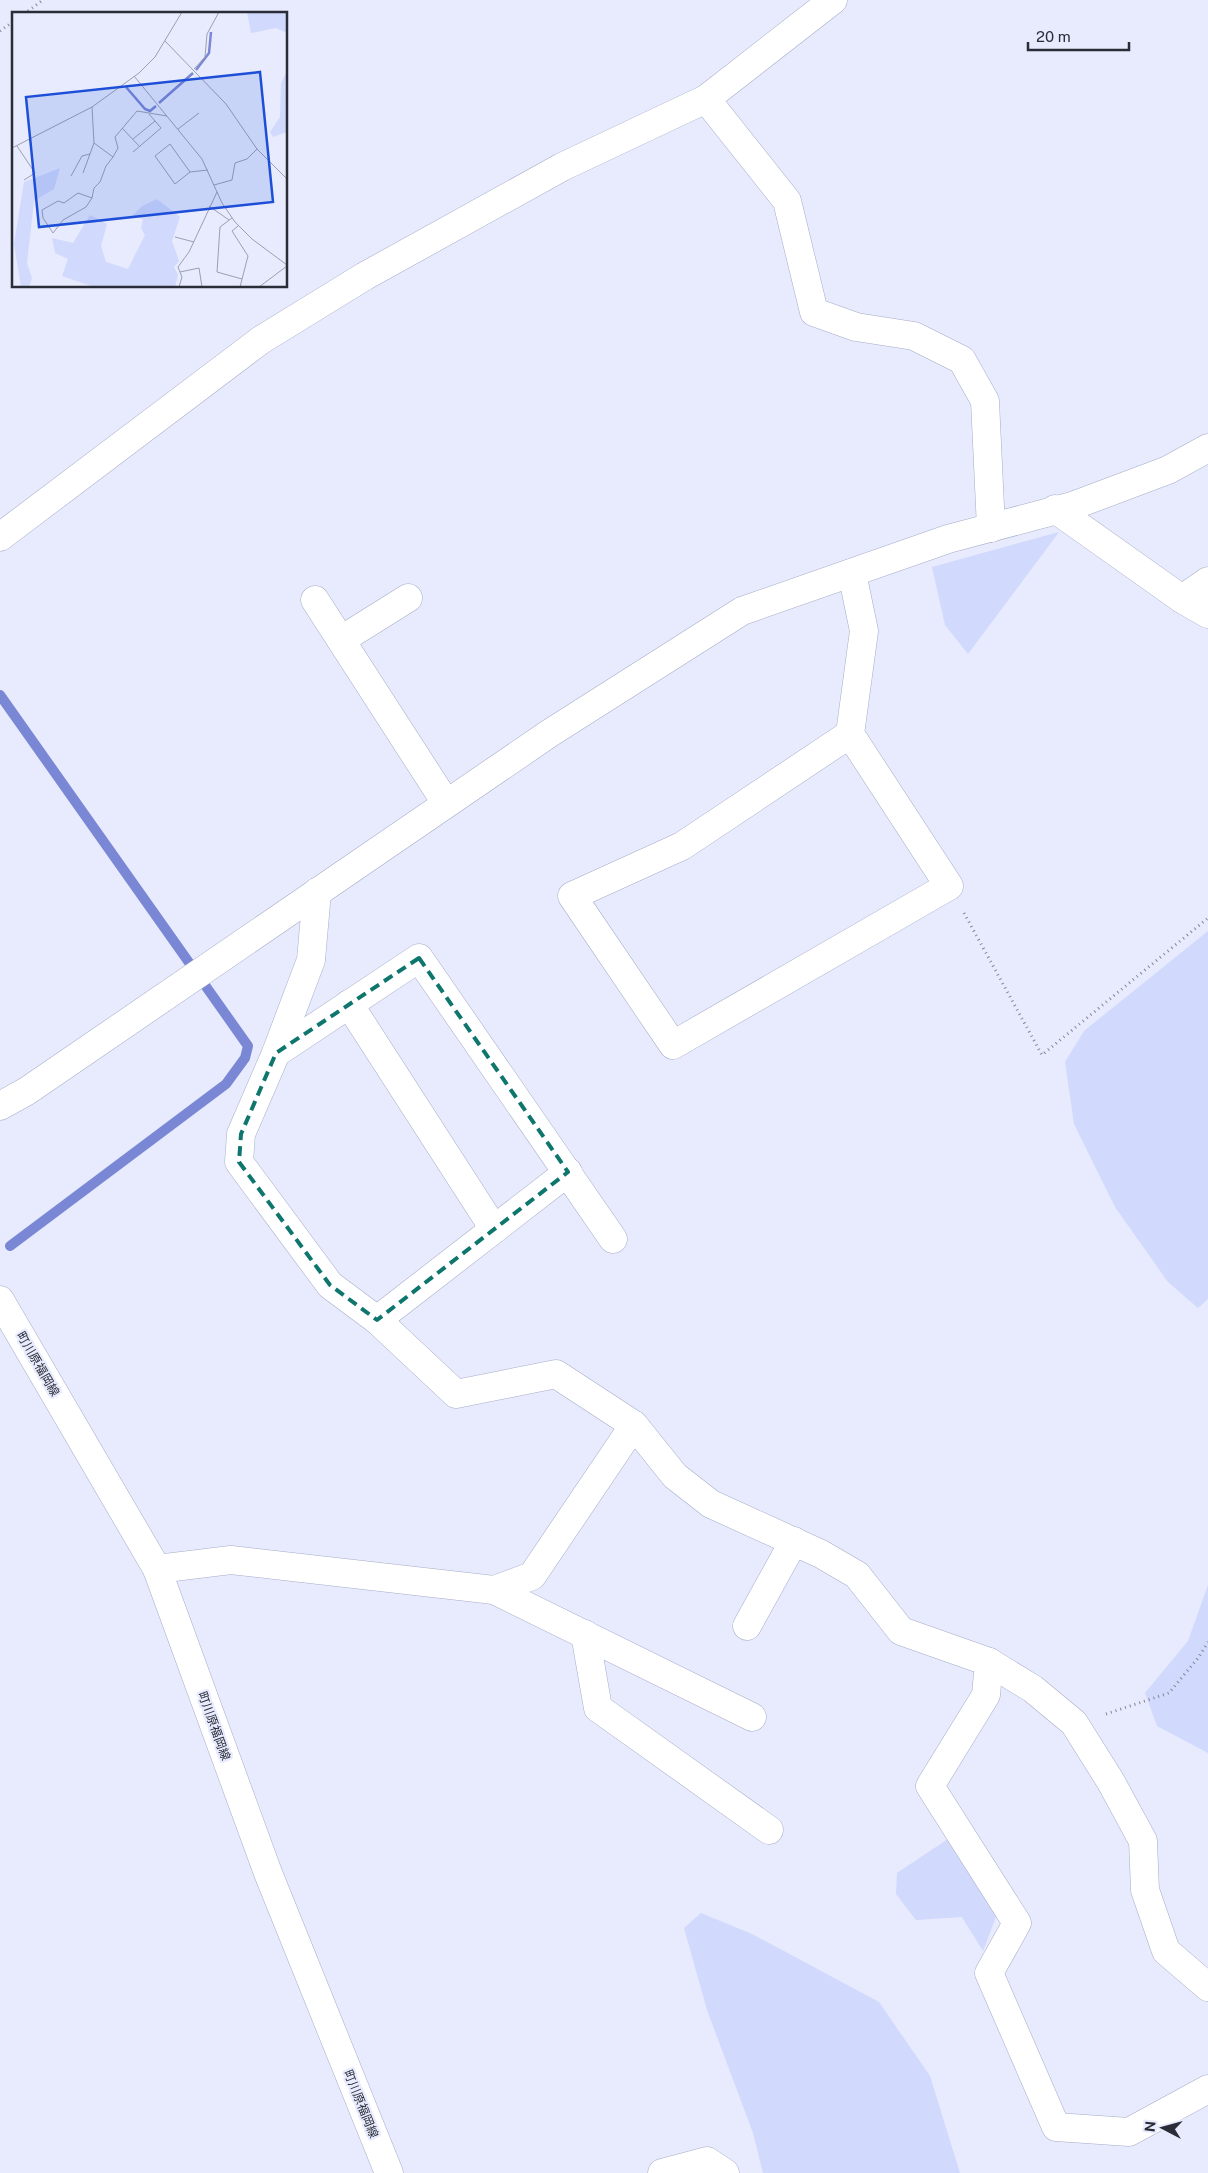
<svg xmlns="http://www.w3.org/2000/svg" width="1208" height="2173" font-family="'Public Sans','Noto Sans JP',sans-serif">
<rect width="100%" height="100%" fill="#e7ebfd"/>
<g fill="#d1d9fc">
<polygon points="1059,532 968,654 945,625 932,567"/>
<polygon points="1208,931 1208,1299 1198,1308 1168,1282 1115,1207 1074,1124 1065,1062 1084,1031"/>
<polygon points="1208,1585 1208,1753 1157,1726 1145,1693 1188,1641"/>
<polygon points="948,1839 999,1909 983,1951 962,1917 916,1920 896,1894 897,1873"/>
<polygon points="701,1913 752,1934 879,2002 930,2076 960,2173 763,2173 753,2133 707,2010 684,1928"/>
</g>
<g fill="none" stroke-linecap="round" stroke-linejoin="round">
<polyline stroke="#7a87d5" stroke-width="10" points="0,695 248,1046 245,1058 226,1084 10,1246"/>
<defs>
<g id="minor">
<polyline points="706,99 787,201 814,312 856,327 914,336 962,360 985,401 991,528"/>
<polyline points="1055,509 1182,599 1208,614"/>
<polyline points="0,537 261,340 365,276 562,167 706,99 833,0"/>
<polyline points="1182,599 1208,581"/>
<polyline points="315,600 446,803"/>
<polyline points="341,640 408,598"/>
<polyline points="850,734 949,886 673,1045 572,896 682,846 850,734 864,631 852,573"/>
<polyline points="349,1004 494,1229"/>
<polyline points="276,1053 419,958 613,1239"/>
<polyline points="0,1106 27,1091 550,733 742,611 948,539 1072,506 1168,470 1208,448"/>
<polyline points="377,1320 568,1172"/>
<polyline points="634,1425 675,1476 711,1504 821,1554 857,1575 901,1631 989,1662 1033,1689 1074,1723 1111,1782 1143,1841 1145,1890 1166,1951 1208,1987"/>
<polyline points="157,1569 231,1560 494,1590 532,1576 634,1425 556,1374 456,1394 377,1320 330,1285 239,1162 241,1134 276,1053 311,960 317,892"/>
<polyline points="494,1590 752,1717"/>
<polyline points="747,1626 794,1541"/>
<polyline points="585,1634 598,1708 769,1830"/>
<polyline points="989,1662 986,1695 930,1786 1017,1923 989,1973 1056,2127 1129,2132 1208,2089"/>
<polyline points="662,2173 707,2161 725,2173"/>
</g>
<polyline id="major" points="0,1300 157,1569 268,1873 389,2173"/>
</defs>
<use href="#minor" stroke="#a6acc7" stroke-width="29"/>
<use href="#major" stroke="#a6acc7" stroke-width="29"/>
<g stroke="#848895" stroke-width="3" stroke-dasharray="1 4" stroke-linecap="butt">
<polyline points="24,14 43,0"/>
<polyline points="0,31 14,21"/>
<polyline points="964,913 1042,1055 1208,918"/>
<polyline points="1106,1714 1169,1693 1198,1658 1208,1642"/>
</g>
<use href="#minor" stroke="#fff" stroke-width="28"/>
<use href="#major" stroke="#fff" stroke-width="28"/>
</g>
<path fill="none" stroke="#0f766e" stroke-width="4" stroke-dasharray="10 6" stroke-linejoin="round" d="M 419,958 L 568,1172 L 377,1320 L 330,1285 L 239,1162 L 241,1134 L 276,1053 Z"/>
<g text-anchor="middle" dominant-baseline="central" stroke-width="4.5" stroke-linejoin="round" paint-order="stroke">
<g font-size="12" fill="#2a2d37" stroke="#e7ebfd">
<text transform="translate(38 1364) rotate(60)">町川原福岡線</text>
<text transform="translate(214 1726) rotate(70)">町川原福岡線</text>
<text transform="translate(361 2104) rotate(68)">町川原福岡線</text>
</g>
</g>
<g transform="translate(12 12)">
<rect width="275" height="275" fill="#e7ebfd"/>
<path d="M 235,0 L 275,0 L 275,21 L 264,16 L 239,21 ZM 275,59 L 275,120 L 261,125 L 258,120 L 268,105 L 269,71 ZM 48,156 L 42,177 L 22,189 L 15,251 L 20,266 L 17,275 L 9,275 L 2,232 L 12,170 ZM 145,187 L 168,205 L 160,229 L 167,249 L 162,255 L 166,263 L 163,275 L 82,275 L 50,264 L 56,247 L 43,241 L 40,226 L 61,231 L 78,203 L 95,212 L 89,234 L 94,250 L 116,257 L 133,223 L 129,216 L 131,207 L 120,204 L 130,194 Z" fill="#d1d9fc"/>
<path fill="none" stroke="#7a87d5" stroke-width="2.5" d="M 184,58 L 197,41 L 199,20M 114,75 L 133,97 L 138,99 L 144,94M 147,91 L 181,61"/>
<path fill="none" stroke="#9b9fae" stroke-width="1" d="M 153,29 L 214,92 L 245,137 L 275,167M 182,57 L 193,45 L 195,22 L 207,0M 122,64 L 190,147 L 210,191 L 223,210 L 240,227 L 275,253M 80,95 L 82,131 L 101,145 L 106,136 L 103,125 L 125,99 L 155,104M 110,116 L 128,135M 166,117 L 187,101M 121,127 L 143,109M 5,134 L 23,161 L 12,168M 0,136 L 80,95 L 127,61 L 143,45 L 170,0M 121,140 L 149,116 L 137,102M 178,160 L 163,172 L 143,144 L 158,132 L 178,160 L 196,158M 71,161 L 82,131M 59,164 L 70,144 L 78,142M 202,173 L 220,168 L 223,151 L 235,147 L 245,137M 80,186 L 66,181 L 52,191 L 46,189 L 30,198 L 31,206 L 41,221 L 51,208 L 74,195 L 80,186 L 82,176 L 88,170 L 94,154 L 101,145M 197,194 L 217,208M 220,206 L 208,215 L 205,260 L 230,267M 226,214 L 220,219 L 236,244 L 228,275M 163,225 L 182,230M 168,260 L 187,256 L 190,275M 167,275 L 170,265 L 166,255 L 177,240 L 205,180M 247,275 L 275,254"/>
<path fill="#1d4ed8" fill-opacity="0.15" stroke="#1d4ed8" stroke-width="2.5" d="M 248,60 L 261,190 L 27,215 L 14,85 Z"/>
<rect width="275" height="275" fill="none" stroke="#2a2d37" stroke-width="2.5"/>
</g>
<g transform="translate(1163 2128) rotate(276)" stroke="#e7ebfd" stroke-width="4" paint-order="stroke">
<path d="M0-4L9 19L0 12L-9 19Z" fill="#2a2d37"/>
<text y="-8" font-size="14" font-weight="bold" text-anchor="middle" fill="#2a2d37">N</text>
</g>
<path d="M1028 42v8h101v-8" fill="none" stroke="#2a2d37" stroke-width="2.5"/>
<text x="1036" y="42" font-size="15" fill="#2a2d37" stroke="#e7ebfd" stroke-width="4" paint-order="stroke">20 m</text>
</svg>
